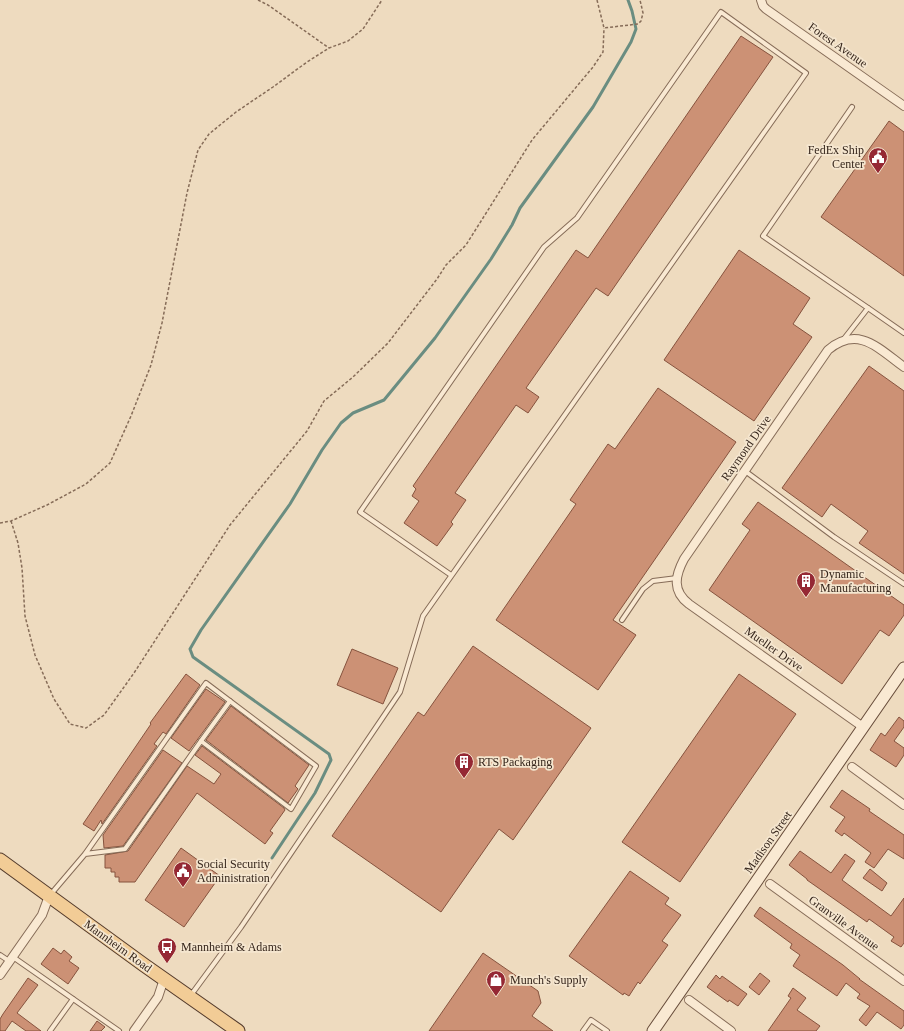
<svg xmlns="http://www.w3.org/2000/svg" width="904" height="1031" font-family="'Times New Roman',serif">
<rect width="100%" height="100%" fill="#eedbbf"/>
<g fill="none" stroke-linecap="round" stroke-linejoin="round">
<polyline stroke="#6a8d81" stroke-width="3" points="272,858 315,793 331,760 329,754 193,657 190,649 201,630 290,504 322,450 341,423 353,413 384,400 435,338 491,259 512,225 520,208 593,107 631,42 636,29 632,11 628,0"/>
</g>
<g fill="#cc9175" stroke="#86533e">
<polygon points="741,36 773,57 608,296 596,288 526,388 539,397 528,413 516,405 455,493 466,500 451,522 453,524 437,546 404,523 419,501 412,496 416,489 413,486 576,250 588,258"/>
<polygon points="889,121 904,132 904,276 821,217"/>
<polygon points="739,250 810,298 793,324 812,337 754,421 664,360"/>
<polygon points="869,366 904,391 904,574 859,543 868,531 831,504 822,517 782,488"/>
<polygon points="658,388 736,442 613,620 636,635 598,690 496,620 576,504 570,500 608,444 615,449"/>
<polygon points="758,502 904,605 904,615 889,636 880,630 842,684 709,590 750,530 742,524"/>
<polygon points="473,646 591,728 513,840 499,829 441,912 332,836 418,712 424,716"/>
<polygon points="352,649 398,668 383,704 337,685"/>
<polygon points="186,674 200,685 166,734 163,732 154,744 157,746 102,824 101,820 94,831 83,824 151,724 150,723"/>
<polygon points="739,674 796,714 680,882 622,842"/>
<polygon points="206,689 225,702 189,751 171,738"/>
<polygon points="231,706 309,765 295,786 298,789 288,803 206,740"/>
<polygon points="899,717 904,721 904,727 894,741 904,748 904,755 896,767 870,750 881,733 885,736"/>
<polygon points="202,746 284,808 285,810 270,831 273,833 265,844 197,793 135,882 119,882 119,877 115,877 115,872 111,872 111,868 105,868 105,855 128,851 187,766 214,784 221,774 195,755"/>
<polygon points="163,750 182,763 123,846 104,848 103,835"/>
<polygon points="842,790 870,809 869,811 904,835 904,859 888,849 874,868 865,862 871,853 844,833 842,836 835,831 845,817 830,807"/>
<polygon points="181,848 220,876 184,927 145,900"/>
<polygon points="800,851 831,873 845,854 855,861 842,880 891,916 904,898 904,943 901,947 891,941 894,937 869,919 867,922 807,880 807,879 789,865"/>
<polygon points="870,869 887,883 882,891 863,878"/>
<polygon points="630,871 669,898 665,904 681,915 662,941 668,945 640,984 638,982 629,996 624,993 623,995 569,956"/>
<polygon points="760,907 843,965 860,979 859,979 904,1011 904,1025 901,1029 877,1012 866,1026 859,1020 870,1006 857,998 860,994 846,983 837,996 793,966 800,955 790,948 792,944 754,916"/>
<polygon points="53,948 61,954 64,950 72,957 69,961 79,968 68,984 41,964"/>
<polygon points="483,953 538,991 541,1003 532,1016 553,1031 429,1031"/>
<polygon points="760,973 770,981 759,995 749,987"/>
<polygon points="716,975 720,979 722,976 747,994 738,1006 729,1000 728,1002 707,987"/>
<polygon points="28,978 38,985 17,1013 41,1031 26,1031 12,1021 5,1031 0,1031 0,1019 3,1014"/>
<polygon points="793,988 806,998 797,1010 820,1026 816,1031 768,1031 791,998 788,996"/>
<polygon points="97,1021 105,1027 101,1031 90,1031"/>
</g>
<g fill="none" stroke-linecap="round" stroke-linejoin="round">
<defs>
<g id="lane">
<polyline points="868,308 904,333"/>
<polyline points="843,340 868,308 763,236 852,107"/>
<polyline points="745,471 834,537 904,584"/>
<polyline points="622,620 643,589 653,581 677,578"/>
<polyline points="201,741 230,701"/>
<polyline points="51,894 85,854 206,683 316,766 291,809 201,741 125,849 85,854"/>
<polyline points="0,955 9,961"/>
<polyline points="13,957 119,1031"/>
<polyline points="191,995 241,927 400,692 423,616 806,73 721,12 577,218 544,247 360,512 451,575"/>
<polyline points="50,1031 73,999"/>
<polyline points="583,1031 591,1020 607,1031"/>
</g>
<g id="street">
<polyline points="761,0 763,6 766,9 904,106"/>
<path d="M 863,727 L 689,604 C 672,591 675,576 684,559 L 828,350 C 858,325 878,348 904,367"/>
<polyline points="852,767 904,805"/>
<polyline points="770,884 904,981"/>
<polyline points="0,975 42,915 49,896"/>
<polyline points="689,1000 731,1031"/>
<polyline points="134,1031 158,997 164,979"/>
</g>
<polyline id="secondary" points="653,1031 904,668"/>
<polyline id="primary" points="0,860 144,965 238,1031"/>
</defs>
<use href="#lane" stroke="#866c58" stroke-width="6"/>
<use href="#street" stroke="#866c58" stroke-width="10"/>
<use href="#secondary" stroke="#684d3b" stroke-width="13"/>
<use href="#primary" stroke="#543b2c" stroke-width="15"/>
<g stroke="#866c58" stroke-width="1.5" stroke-dasharray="3 2" stroke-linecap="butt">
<polyline points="258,0 268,5 329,48"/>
<polyline points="597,0 604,28 638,24 641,21 643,13 640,0"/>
<polyline points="11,521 18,543 22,568 25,616 35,655 54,699 70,724 86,728 104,715 134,673 230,525 307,431 324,401 353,377 388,343 437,279 446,265 466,245 532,140 593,67 603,52 604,28"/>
<polyline points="0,523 11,521 47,505 86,484 110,463 131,416 151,365 162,323 187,193 198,150 209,134 236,112 273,87 307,62 329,48 348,41 363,29 382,0"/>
</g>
<use href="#lane" stroke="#f9e9d2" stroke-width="4"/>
<use href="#street" stroke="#f9e9d2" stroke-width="8"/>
<use href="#secondary" stroke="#f9e9d2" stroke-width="11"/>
<use href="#primary" stroke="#f2cc96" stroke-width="13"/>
</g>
<defs>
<symbol id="civic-pin" viewBox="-11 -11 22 30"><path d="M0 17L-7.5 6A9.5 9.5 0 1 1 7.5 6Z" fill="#952834" stroke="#f5e6cf"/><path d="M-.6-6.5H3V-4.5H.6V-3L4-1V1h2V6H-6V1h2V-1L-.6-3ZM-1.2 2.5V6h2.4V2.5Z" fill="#fff"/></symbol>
<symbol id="building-pin" viewBox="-11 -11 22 30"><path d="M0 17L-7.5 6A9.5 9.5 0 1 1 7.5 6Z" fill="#952834" stroke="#f5e6cf"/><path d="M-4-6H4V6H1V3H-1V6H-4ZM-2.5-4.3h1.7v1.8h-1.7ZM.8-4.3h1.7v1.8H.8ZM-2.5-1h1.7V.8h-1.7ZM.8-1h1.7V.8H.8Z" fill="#fff"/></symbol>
<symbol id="bus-pin" viewBox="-11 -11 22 30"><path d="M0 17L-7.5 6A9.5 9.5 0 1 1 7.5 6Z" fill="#952834" stroke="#f5e6cf"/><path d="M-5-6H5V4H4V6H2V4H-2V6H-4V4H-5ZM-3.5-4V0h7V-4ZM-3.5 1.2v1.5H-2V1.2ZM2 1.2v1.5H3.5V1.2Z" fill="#fff"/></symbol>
<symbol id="shop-pin" viewBox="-11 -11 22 30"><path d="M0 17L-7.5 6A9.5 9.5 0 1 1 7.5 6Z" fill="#952834" stroke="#f5e6cf"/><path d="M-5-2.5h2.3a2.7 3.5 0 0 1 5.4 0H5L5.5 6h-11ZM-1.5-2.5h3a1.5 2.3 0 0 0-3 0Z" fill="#fff"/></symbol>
</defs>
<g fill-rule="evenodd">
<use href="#civic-pin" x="867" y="146" width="22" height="30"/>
<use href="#building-pin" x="795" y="570" width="22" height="30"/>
<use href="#building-pin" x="453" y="751" width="22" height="30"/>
<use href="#civic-pin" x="172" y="860" width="22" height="30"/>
<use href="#bus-pin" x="156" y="936" width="22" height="30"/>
<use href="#shop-pin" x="485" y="969" width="22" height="30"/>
</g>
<g text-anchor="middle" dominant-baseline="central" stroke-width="3.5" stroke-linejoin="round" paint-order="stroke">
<g font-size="12" fill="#36261c" stroke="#f5e6cf">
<text transform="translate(838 45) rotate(35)">Forest Avenue</text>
<text transform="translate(746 448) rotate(-55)">Raymond Drive</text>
<text transform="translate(774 649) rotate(35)">Mueller Drive</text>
<text transform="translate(768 842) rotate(-55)">Madison Street</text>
<text transform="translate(844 923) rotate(36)">Granville Avenue</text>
<text transform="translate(118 946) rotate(36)">Mannheim Road</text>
</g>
<g font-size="12" fill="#36261c" stroke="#f5e6cf" text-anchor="start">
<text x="864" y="150" text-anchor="end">FedEx Ship<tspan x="864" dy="14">Center</tspan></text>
<text x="820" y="574">Dynamic<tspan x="820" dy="14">Manufacturing</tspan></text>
<text x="478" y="762">RTS Packaging</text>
<text x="197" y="864">Social Security<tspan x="197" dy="14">Administration</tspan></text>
<text x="181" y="947">Mannheim &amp; Adams</text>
<text x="510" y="980">Munch's Supply</text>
</g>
</g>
</svg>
